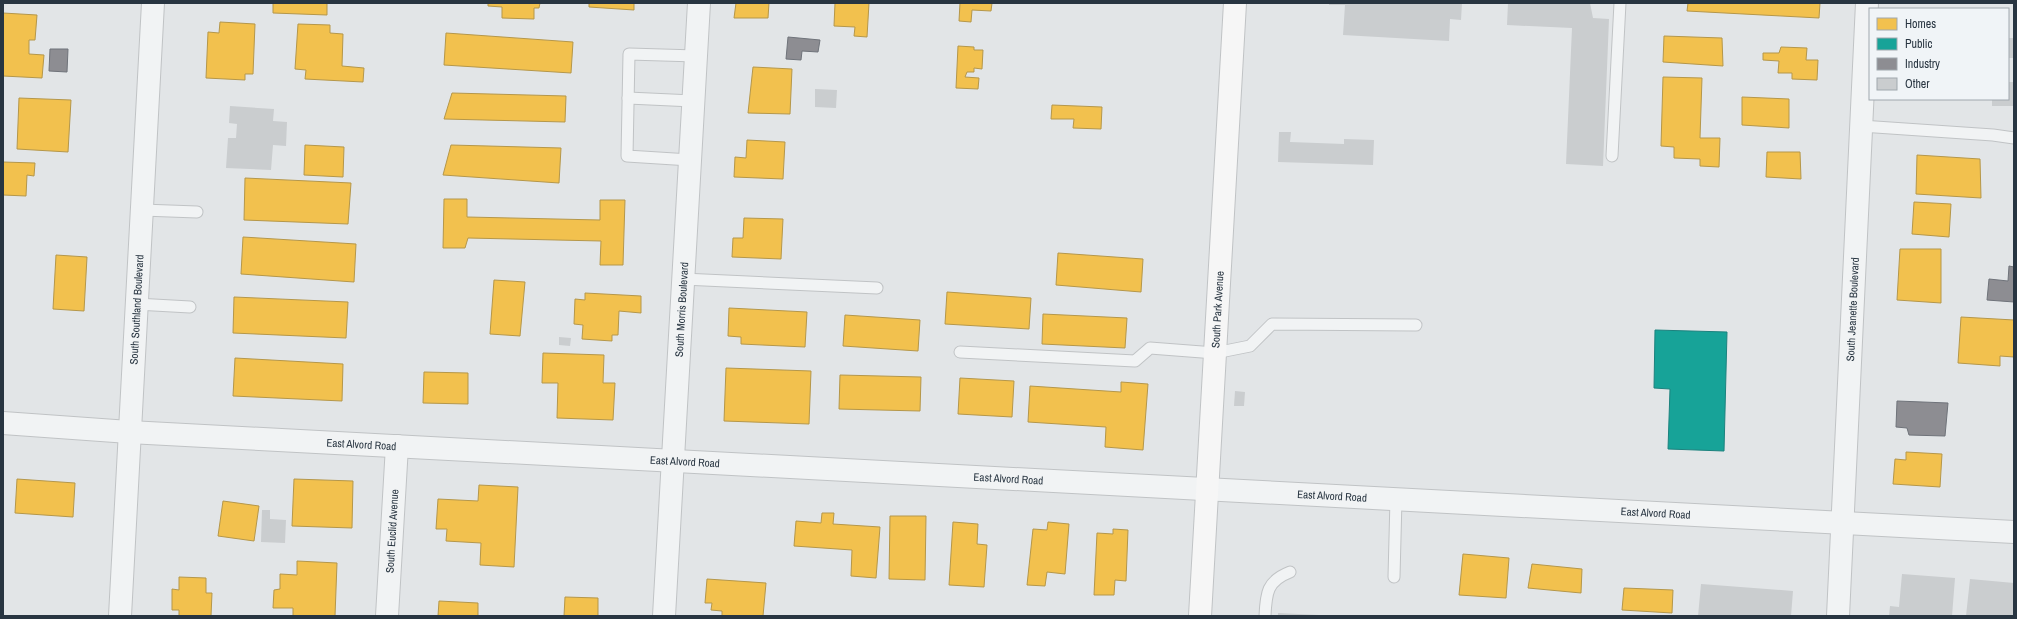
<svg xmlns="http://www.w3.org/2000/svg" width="2017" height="619" font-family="'Archivo Narrow',sans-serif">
<rect width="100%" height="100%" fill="#e2e5e7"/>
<g fill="#f2c14e" stroke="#b5974a">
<polygon points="273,3 327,3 327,15 273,13"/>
<polygon points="488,3 540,3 539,8 534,8 534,19 502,18 502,7 488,6"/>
<polygon points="589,3 634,3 634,10 589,7"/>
<polygon points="736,3 769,3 768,18 734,18"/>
<polygon points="835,3 869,3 867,37 854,36 855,27 834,26"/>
<polygon points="960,3 992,3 991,11 972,10 971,22 959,21"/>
<polygon points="1688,3 1820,3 1819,18 1687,11"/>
<polygon points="3,13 37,15 35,40 29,40 29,54 44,55 42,78 3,76"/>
<polygon points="220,22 255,24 253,74 245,74 245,80 206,78 208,32 219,33"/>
<polygon points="298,24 330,25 330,33 343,34 342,66 364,68 363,82 305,79 306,70 295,69"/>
<polygon points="446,33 573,42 571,73 444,65"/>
<polygon points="1664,36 1722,38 1723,66 1663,62"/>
<polygon points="958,46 974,47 974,50 983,50 982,69 974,68 974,72 967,72 965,77 979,78 978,89 956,88"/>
<polygon points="1781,47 1807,48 1806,60 1818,60 1817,80 1792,79 1792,73 1778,73 1779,61 1763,60 1763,53 1779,53"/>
<polygon points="753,67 792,69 790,114 748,113"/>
<polygon points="1663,77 1702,78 1700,138 1720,138 1719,167 1700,166 1700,159 1674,158 1674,147 1661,146"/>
<polygon points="452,93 566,96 565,122 444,119"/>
<polygon points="1742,97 1789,99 1789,128 1742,125"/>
<polygon points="19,98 71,100 68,152 17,149"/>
<polygon points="1052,105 1102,107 1101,129 1073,128 1074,119 1051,119"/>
<polygon points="747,140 785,142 783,179 734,177 735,157 746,158"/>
<polygon points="305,145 344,147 343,177 304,175"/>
<polygon points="451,145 561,148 559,183 443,175"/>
<polygon points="1767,152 1800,152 1801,179 1766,177"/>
<polygon points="1917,155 1980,159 1981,198 1916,194"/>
<polygon points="3,162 35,163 34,176 27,175 26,196 3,195"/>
<polygon points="245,178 351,183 348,224 244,220"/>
<polygon points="444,199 467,199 467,217 600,220 600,200 625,200 623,265 600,265 601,241 468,238 465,248 443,248"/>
<polygon points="1914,202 1951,204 1949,237 1912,234"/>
<polygon points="744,218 783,219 781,259 732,257 733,238 743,238"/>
<polygon points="243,237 356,244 354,282 241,274"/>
<polygon points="1900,249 1941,249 1941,303 1897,300"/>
<polygon points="1058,253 1143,259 1141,292 1056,285"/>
<polygon points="56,255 87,257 84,311 53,309"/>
<polygon points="494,280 525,282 520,336 490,334"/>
<polygon points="947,292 1031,298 1029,329 945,324"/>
<polygon points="585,293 641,296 641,313 619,311 618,335 612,335 612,341 582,339 583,325 574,324 575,299 585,300"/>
<polygon points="234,297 348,302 346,338 233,333"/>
<polygon points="729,308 807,312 805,347 741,344 741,337 728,336"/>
<polygon points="1043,314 1127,318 1125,348 1042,344"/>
<polygon points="845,315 920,320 918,351 843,346"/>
<polygon points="1961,317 2014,320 2014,357 2000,356 2000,366 1958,363"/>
<polygon points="543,353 604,355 603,383 615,383 613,420 557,418 558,383 542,383"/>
<polygon points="235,358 343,364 342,401 233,396"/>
<polygon points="726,368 811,371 809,424 724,421"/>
<polygon points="424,372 468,373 468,404 423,403"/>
<polygon points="840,375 921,377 920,411 839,409"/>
<polygon points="960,378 1014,381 1012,417 958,414"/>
<polygon points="1121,382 1148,384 1143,450 1105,447 1106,427 1028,422 1030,386 1121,392"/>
<polygon points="1906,452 1942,454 1940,487 1893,484 1895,459 1906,460"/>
<polygon points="17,479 75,483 73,517 15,513"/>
<polygon points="294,479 353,481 352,528 292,526"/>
<polygon points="479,485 518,487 514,567 480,565 481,543 446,541 447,529 436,529 438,499 478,501"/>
<polygon points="223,501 259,506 254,541 218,536"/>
<polygon points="822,513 834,513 833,524 880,527 876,578 851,576 852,550 794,546 796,521 821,523"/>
<polygon points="890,516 926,516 925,580 889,579"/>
<polygon points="953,522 978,524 977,544 987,545 984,587 949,585"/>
<polygon points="1048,522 1069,524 1065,574 1047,572 1045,586 1027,585 1033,529 1047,530"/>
<polygon points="1113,529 1128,530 1126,581 1115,580 1114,595 1094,595 1097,533 1113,534"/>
<polygon points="1463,554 1509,558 1506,598 1459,595"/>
<polygon points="297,561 337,563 335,616 293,616 293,608 273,608 274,590 280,589 280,574 297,575"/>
<polygon points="1532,564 1582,569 1581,593 1528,588"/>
<polygon points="179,577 206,578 206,593 212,593 211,616 179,616 179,610 172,610 172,589 179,590"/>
<polygon points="707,579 766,583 763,616 722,616 722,611 711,610 712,603 705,603"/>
<polygon points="1624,588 1673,590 1672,613 1622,610"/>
<polygon points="565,597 598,598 598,616 564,616"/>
<polygon points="439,601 478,603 478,616 438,616"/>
</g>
<polygon fill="#17a398" stroke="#1c827e" points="1655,330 1727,332 1724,451 1668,449 1670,389 1654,388"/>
<g fill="#8d8d92" stroke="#6f737a">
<polygon points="788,37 820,40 818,52 802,51 801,60 786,59"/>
<polygon points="50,49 68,49 67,72 49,71"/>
<polygon points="2009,266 2014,267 2014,302 1987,300 1989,279 2008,281"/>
<polygon points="1897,401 1948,403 1945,436 1909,435 1907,428 1896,427"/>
</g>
<g fill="#cacdcf">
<polygon points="1329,3 1462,3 1461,20 1450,19 1449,41 1343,35 1345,5 1329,5"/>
<polygon points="1508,3 1590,3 1593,18 1609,19 1603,166 1566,164 1572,28 1507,25"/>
<rect x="2008" y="38" width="6" height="20"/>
<polygon points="2008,82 2014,82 2014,106 1992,106 1992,99 2008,99"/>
<polygon points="815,89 837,90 836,108 815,107"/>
<polygon points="230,106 274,109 273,121 287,122 286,146 273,145 271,170 226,168 228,138 236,138 237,124 229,123"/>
<polygon points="1279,132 1291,132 1290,142 1344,144 1344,139 1374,140 1373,165 1278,162"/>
<polygon points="559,337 571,338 570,346 559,345"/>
<polygon points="1235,391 1245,392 1244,406 1234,406"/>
<polygon points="262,510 270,510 270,519 286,520 285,543 261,542"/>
<polygon points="1902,574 1955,578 1952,616 1889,616 1890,606 1899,607"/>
<polygon points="1970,579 2014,583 2014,616 1966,616"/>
<polygon points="1701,584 1793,591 1791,616 1698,616"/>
<polygon points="1278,613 1319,615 1319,616 1278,616"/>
</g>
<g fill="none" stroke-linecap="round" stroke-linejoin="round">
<defs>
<g id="lane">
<polyline points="628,98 693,101"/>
<polyline points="1861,126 1993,135 2014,138"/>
<polyline points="1612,156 1620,3"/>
<polyline points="690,160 627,156 629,54 696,56"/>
<polyline points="142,210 197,212"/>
<polyline points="683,279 877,288"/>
<polyline points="136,304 190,307"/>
<polyline points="960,352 1135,361 1150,348 1215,353 1250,346 1272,324 1416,325"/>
<polyline points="1394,577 1396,499"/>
<path d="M 1265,616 C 1266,593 1267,581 1290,572"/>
</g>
<g id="street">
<path id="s1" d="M 3,423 L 129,432 L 2014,532"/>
<path id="s2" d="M 120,616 L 153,3"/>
<path id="s3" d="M 387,616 L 397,446"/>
<path id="s4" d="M 664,616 L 699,3"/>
<path id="s5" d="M 1838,616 L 1867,3"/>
</g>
<g id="secondary">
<path id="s6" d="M 1200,616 L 1235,3"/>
</g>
</defs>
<use href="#lane" stroke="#c0c3c5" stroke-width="13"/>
<use href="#street" stroke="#c0c3c5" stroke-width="24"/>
<use href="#secondary" stroke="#c0c3c5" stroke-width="24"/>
<use href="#lane" stroke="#f1f3f4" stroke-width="11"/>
<use href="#street" stroke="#f1f3f4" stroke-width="22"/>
<use href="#secondary" stroke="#f6f6f6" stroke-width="22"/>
</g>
<g text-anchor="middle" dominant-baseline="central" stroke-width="4" stroke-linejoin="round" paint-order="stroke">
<g font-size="11" fill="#283541" stroke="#f0f4f7">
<text stroke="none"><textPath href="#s2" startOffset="307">South Southland Boulevard</textPath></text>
<text stroke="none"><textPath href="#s4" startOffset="307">South Morris Boulevard</textPath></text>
<text stroke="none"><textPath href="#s5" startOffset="307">South Jeanette Boulevard</textPath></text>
<text stroke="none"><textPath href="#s6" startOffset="307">South Park Avenue</textPath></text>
<text stroke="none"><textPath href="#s1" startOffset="359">East Alvord Road</textPath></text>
<text stroke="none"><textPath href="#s1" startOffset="683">East Alvord Road</textPath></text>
<text stroke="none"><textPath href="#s1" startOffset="1007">East Alvord Road</textPath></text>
<text stroke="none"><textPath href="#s1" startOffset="1331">East Alvord Road</textPath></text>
<text stroke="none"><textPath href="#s1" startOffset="1655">East Alvord Road</textPath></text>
<text stroke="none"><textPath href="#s3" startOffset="85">South Euclid Avenue</textPath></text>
</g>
</g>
<rect width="2017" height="619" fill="none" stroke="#283541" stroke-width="8"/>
<rect x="1869" y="8" width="140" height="92" fill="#f0f4f7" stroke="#a0a8ae"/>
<rect x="1877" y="18" width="20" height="12" fill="#f2c14e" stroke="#a0a8ae"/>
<text x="1905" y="28" font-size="12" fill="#283541">Homes</text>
<rect x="1877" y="38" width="20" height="12" fill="#17a398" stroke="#a0a8ae"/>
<text x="1905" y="48" font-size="12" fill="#283541">Public</text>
<rect x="1877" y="58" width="20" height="12" fill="#8d8d92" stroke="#a0a8ae"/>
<text x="1905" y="68" font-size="12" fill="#283541">Industry</text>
<rect x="1877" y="78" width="20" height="12" fill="#cacdcf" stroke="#a0a8ae"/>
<text x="1905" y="88" font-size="12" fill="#283541">Other</text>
</svg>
